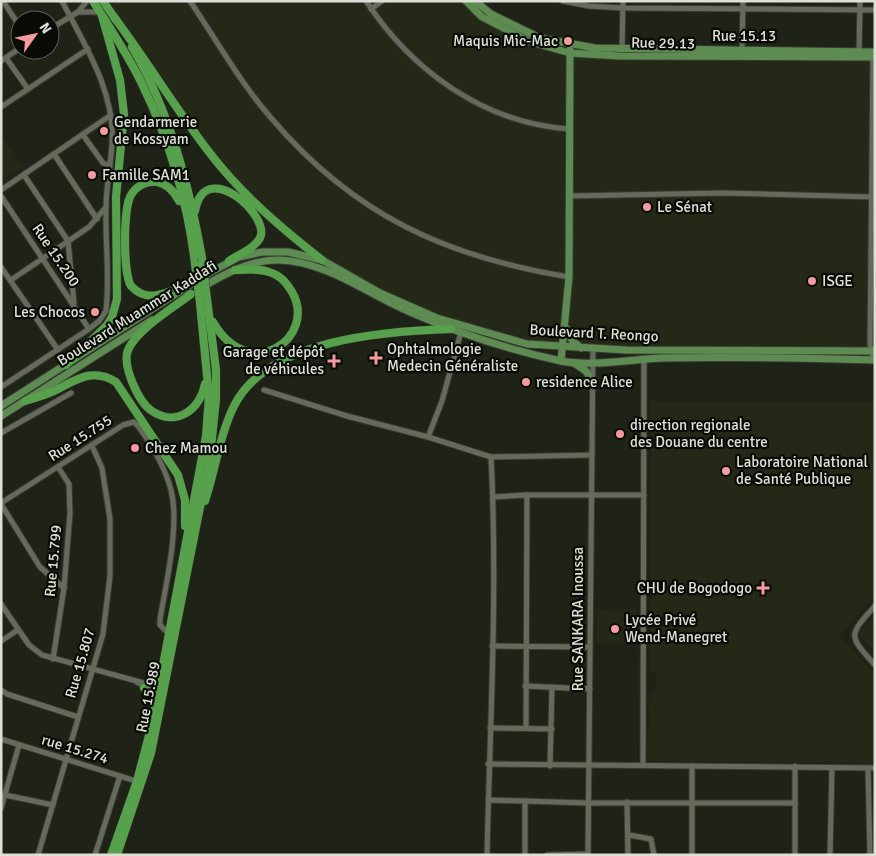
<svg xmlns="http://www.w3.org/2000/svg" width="876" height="856" font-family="Signika,sans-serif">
<rect width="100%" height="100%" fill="#1f2216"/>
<g fill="#242917">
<polygon points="103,1 466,1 476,12 539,46 570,53 875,58 875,346 706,350 537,345 437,318 322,260 245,192 209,152"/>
<polygon points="1,134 23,167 3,179 1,175"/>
<polygon points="651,401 875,401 875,596 839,636 875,674 875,763 648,761 649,695 655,689 656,674 650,669 650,630 653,626 654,617 651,616"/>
<polygon points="597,609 636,610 636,642 633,644 596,643"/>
<polygon points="875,614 875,652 858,634"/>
</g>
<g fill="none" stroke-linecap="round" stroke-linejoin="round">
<defs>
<g id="minor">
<polyline points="3,1 20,27"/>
<path d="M 190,1 C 217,41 241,84 272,119 C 354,215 446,257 569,277"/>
<path d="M 366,1 C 412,71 484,123 569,129"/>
<polyline points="563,1 589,6 623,8 875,10"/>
<polyline points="371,9 382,1"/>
<polyline points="78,12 100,12"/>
<polyline points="50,29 78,12 87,1"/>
<polyline points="622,50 623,1"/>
<polyline points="742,50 743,1"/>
<polyline points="859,54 860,1"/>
<polyline points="6,58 28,89"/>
<polyline points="1,61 20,48"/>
<polyline points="1,107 88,49"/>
<polyline points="83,135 103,163 110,166"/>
<polyline points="54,154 97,219"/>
<polyline points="24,175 68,241 74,303"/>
<polyline points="1,190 111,115"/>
<polyline points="1,196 89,329"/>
<polyline points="569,196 722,193 874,197"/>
<polyline points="1,267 58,350"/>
<polyline points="11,280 89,227 106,207"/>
<polyline points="872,360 873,351 870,345 873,55"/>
<path d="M 1,387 L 89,329 L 99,321 L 106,311 C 110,277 105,242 106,208 C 106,186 111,165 112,143 C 115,91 85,46 62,1"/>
<polyline points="264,390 347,416 428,437 491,457 592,455"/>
<polyline points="1,433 71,393"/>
<polyline points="428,437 442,401 461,332"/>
<polyline points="493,497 527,495 644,495"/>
<path d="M 1,503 L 123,425 L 134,422 L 138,426 C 152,445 165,467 171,490 C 180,525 166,584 160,619 L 160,625 L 168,633"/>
<polyline points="1,504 40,567 64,588"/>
<polyline points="1,604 29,645 42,655 162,688"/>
<path d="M 875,606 C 848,636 848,635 875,665"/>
<polyline points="1,641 18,630"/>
<polyline points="492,646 590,647"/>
<polyline points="53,659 64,588 70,513 69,484 58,467"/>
<polyline points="137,682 161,694"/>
<polyline points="525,686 590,689"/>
<polyline points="1,690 7,694 78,717"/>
<polyline points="490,728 552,729"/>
<polyline points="526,728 527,495"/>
<polyline points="1,739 139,782"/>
<polyline points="488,764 875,768"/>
<polyline points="643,764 644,359"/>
<polyline points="550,766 552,687"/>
<polyline points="795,766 795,855"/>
<polyline points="868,768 870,855"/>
<polyline points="5,795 53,805"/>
<polyline points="488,800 588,803 795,803"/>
<polyline points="627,802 628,855"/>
<polyline points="1,808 19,745"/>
<polyline points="629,835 651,839 654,855"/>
<polyline points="38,855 103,634 110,576 110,519 102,468 92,446"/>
<polyline points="95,855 120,776"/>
<path d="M 487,855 C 490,723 498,590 491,457"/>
<polyline points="525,855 525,801"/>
<polyline points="547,855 588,854"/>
<polyline points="588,855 593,348"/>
<polyline points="692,855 692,766"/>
<polyline points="830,855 832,768"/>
</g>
<g id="major">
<polyline points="466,1 482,17 531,42 570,53 619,56 875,57"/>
<polyline points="475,1 491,14 540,38 595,48 875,52"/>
<polyline points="200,278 239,257 262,252 288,252 322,260 380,293 437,318 527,344 626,350 875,351"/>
<path d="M 201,288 C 224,274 250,260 278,260 C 327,261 367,294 410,312 C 458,333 510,350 561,361 C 591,367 632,359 663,358 C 734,357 804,358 875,360"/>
<polyline points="566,328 572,340 581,348"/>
<polyline points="561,361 569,277 570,50"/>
<polyline points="574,363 586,371 593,383"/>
<polyline points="1,406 185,288"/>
<polyline points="1,416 152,320"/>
</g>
<g id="highway">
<path d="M 93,1 C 110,28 128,55 142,84 C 169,139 188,203 195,264"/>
<polyline points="103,1 116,20"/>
<path d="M 114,17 C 147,61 175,108 209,152 C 240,193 281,228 322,260"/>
<path d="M 132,47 C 170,112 189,185 202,258"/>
<path d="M 179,201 C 174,191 168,184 157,182 C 146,181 136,186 131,195 C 123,208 123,273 131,286 C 150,306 168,290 189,285"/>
<path d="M 195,211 C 205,156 271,216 260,238 C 254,249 239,254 229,261"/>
<path d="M 191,294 C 173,308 137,329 128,350 C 122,365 138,402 152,411 C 177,428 201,408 205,384"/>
<path d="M 213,322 C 250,386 318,337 292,292 C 286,282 280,275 269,272 C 259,268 246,270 235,270"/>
<polyline points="66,365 107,325 112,317 117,299 116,197 124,114 120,80 102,16"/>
<path d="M 25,401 C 35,398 45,395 54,391 C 76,380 92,367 116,382 L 178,475 L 185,500 L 185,526"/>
<path d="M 205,501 C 215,471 220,434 234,406 C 267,339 386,331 451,329"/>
<polyline points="148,684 161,674"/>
<polyline points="144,688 151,695 155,704"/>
<polyline points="111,855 137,781 152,724 206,436 209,396 200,303"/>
<polyline points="117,855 151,753 210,457 216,399 216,370 207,299"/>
</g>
</defs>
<use href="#minor" stroke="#383b32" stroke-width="7"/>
<use href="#major" stroke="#383b32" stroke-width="9"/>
<use href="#highway" stroke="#383b32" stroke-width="9"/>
<use href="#minor" stroke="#666a5c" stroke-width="5"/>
<use href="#major" stroke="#5d8b52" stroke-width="7"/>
<use href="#highway" stroke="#57a14c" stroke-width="8"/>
<defs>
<g id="highway-bridge">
<polyline points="202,258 207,299"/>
<polyline points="195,264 200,303"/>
</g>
</defs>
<use href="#highway-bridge" stroke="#383b32" stroke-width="9" stroke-linecap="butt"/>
<use href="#highway-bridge" stroke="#57a14c" stroke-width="8"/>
</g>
<g fill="#f49b9f" stroke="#090b06" stroke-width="2">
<circle cx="568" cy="41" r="5"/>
<circle cx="104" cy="131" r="5"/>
<circle cx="92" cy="175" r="5"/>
<circle cx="647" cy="207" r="5"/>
<circle cx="812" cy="281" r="5"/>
<circle cx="95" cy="312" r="5"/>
<path d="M373.5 350.5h5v5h5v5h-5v5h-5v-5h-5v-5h5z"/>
<path d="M331.5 353.5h5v5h5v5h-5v5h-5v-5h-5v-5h5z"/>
<circle cx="526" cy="382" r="5"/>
<circle cx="620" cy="434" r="5"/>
<circle cx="135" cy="448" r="5"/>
<circle cx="726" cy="471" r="5"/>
<path d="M760.5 580.5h5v5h5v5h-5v5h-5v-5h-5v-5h5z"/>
<circle cx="615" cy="629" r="5"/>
</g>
<g text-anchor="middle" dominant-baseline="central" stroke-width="4.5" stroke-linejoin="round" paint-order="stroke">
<g font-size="15" fill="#dde0d7" stroke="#090b06">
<text x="744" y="36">Rue 15.13</text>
<text transform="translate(663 43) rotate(1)">Rue 29.13</text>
<text transform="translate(56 255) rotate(56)">Rue 15.200</text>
<text transform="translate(137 313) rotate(-32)">Boulevard Muammar Kaddafi</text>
<text transform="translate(594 333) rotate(3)">Boulevard T. Reongo</text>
<text transform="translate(80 438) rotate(-33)">Rue 15.755</text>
<text transform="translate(53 561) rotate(-85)">Rue 15.799</text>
<text transform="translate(578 619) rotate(-90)">Rue SANKARA Inoussa</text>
<text transform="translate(80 663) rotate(-74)">Rue 15.807</text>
<text transform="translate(148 697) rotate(-79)">Rue 15.989</text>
<text transform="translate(75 749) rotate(17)">rue 15.274</text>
</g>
<g font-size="15" fill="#dde0d7" stroke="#090b06" text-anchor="start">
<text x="558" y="41" text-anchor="end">Maquis Mic-Mac</text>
<text x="114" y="122">Gendarmerie<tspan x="114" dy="17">de Kossyam</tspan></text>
<text x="102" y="175">Famille SAM1</text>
<text x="657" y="207">Le Sénat</text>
<text x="822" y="281">ISGE</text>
<text x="85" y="312" text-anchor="end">Les Chocos</text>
<text x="387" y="349">Ophtalmologie<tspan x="387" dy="17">Medecin Généraliste</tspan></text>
<text x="324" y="352" text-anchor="end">Garage et dépôt<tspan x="324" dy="17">de véhicules</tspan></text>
<text x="536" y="382">residence Alice</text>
<text x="630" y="425">direction regionale<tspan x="630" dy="17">des Douane du centre</tspan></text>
<text x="145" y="448">Chez Mamou</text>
<text x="736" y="462">Laboratoire National<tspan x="736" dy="17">de Santé Publique</tspan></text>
<text x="752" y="588" text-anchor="end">CHU de Bogodogo</text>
<text x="625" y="620">Lycée Privé<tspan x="625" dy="17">Wend-Manegret</tspan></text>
</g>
</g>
<rect width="876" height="856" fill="none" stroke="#dde0d7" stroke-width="5"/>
<g transform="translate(35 35) rotate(57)"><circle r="24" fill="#090b06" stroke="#5e605a"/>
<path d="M0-4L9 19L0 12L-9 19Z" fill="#f49b9f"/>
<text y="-8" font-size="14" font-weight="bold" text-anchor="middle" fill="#dde0d7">N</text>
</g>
</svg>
